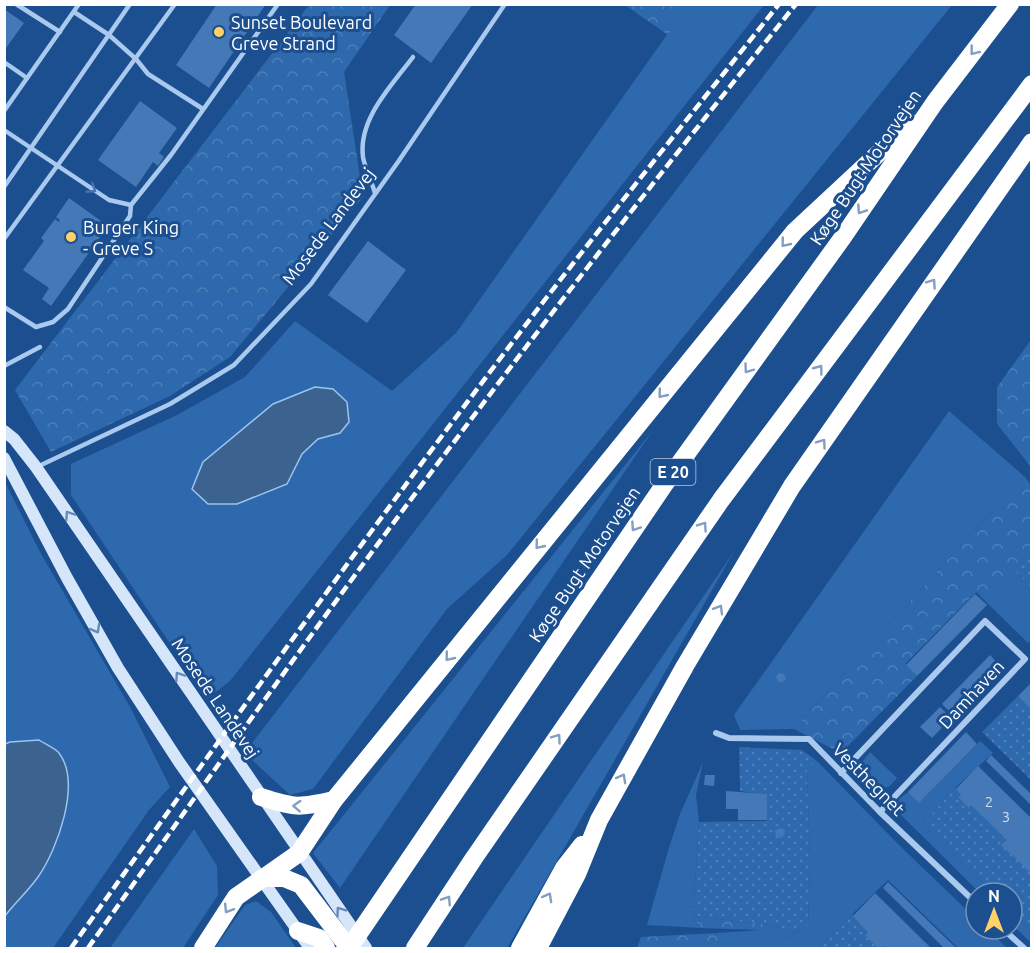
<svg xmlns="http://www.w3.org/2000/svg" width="1036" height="953" font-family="Ubuntu,sans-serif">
<defs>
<pattern id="forest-crowns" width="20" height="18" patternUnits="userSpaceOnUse" patternTransform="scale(1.5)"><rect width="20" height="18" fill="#2e69ad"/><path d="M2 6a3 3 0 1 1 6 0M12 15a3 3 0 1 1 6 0" fill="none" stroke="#4d80b9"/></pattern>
<pattern id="park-dots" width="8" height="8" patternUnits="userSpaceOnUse" patternTransform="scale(1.5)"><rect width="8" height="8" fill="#2e69ad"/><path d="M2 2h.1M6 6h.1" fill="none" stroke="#4d80b9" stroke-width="1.8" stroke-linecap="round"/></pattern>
</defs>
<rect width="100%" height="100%" fill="#1b4f8f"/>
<g fill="#2e69ad">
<polygon points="688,5 764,5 230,681 207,699 71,495 71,464 177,415 245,377 295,321 392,391 456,333"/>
<polygon points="818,5 952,5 507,555 447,609 313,789 290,795 253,761 246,751"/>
<polygon points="949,411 1024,476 794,729 740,730 734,715"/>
<polygon points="654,429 340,888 313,853"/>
<polygon points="4,480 40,552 130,707 170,787 149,810 53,948 5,948"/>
<polygon points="735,550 507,948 463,948"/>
<polygon points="1015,571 1031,587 1031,639 1028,643 976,592 993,597"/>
<polygon points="980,741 993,753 955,788 923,824 993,893 980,893 898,812 899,799 908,792 921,801"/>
<polygon points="870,752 897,778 889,787 872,788 861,778 862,762"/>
<polygon points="817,761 899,845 976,919 976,929 987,929 1007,948 958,948 888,880 817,948 720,948 716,933 761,930 786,938 808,926 810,863 807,770"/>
<polygon points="703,762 696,795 699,822 693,916 700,928 647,925 668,851 680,814"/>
<polygon points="194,829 217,866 218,895 183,948 110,948"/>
<polygon points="256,901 271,912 296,948 215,948 245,905"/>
<polygon points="1012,912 1031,931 1031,943 1012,924"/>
</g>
<g fill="url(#forest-crowns)">
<polygon points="309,5 390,5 344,72 363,197 230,357 170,396 51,452 15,390"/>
<polygon points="625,5 688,5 668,35"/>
<polygon points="1031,340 1031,467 997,424 997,387"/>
<polygon points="1024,476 1031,485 1031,555 993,597 976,592 905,664 917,676 841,753 794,729"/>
<polygon points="693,916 771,925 795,933 786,938 761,930 700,928"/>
<polygon points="716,933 720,948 637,948 641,937"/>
</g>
<g fill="url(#park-dots)">
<polygon points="1031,555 1031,587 1015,571"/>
<polygon points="1018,696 1031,710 1031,780 982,732"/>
<polygon points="739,747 802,750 817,761 807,770 810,863 808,926 795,933 771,925 693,916 699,822 767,821 767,795 740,791"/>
<polygon points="955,788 1031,863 1031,931 1012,912 1012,893 993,893 923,824"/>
<polygon points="852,914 887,948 817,948"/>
</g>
<g fill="#3c6290" stroke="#9cc4f0" stroke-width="1.5">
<polygon points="315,387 333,389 347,402 349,422 340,433 318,439 302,454 287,484 237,504 208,504 192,489 203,462 273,404"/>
<path d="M 39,740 C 45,744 55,748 59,753 C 82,783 57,850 38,877 C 28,891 15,903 5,916 L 5,744 L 10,742 Z"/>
</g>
<g fill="#4478b7">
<polygon points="217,4 266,4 209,88 176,65"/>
<polygon points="416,4 473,4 431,63 394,35"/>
<polygon points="4,9 24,23 4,51"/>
<polygon points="140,101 177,128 159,153 164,157 158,166 153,162 136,187 98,160"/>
<polygon points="69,198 108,226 51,306 42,299 49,288 23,270 44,241 41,238 55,219 59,222 60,220 56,217"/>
<polygon points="368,241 406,270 367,323 328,295"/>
<polygon points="975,594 987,605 917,676 906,665"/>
<polygon points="990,655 1001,667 954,716 942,704"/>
<polygon points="779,673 784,674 786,679 783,682 778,682 776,677"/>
<polygon points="1032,682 1032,711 1018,696"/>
<polygon points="940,707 951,718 932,738 920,727"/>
<polygon points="966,732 977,744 919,803 908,792"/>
<polygon points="991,755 1032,795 1032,806 986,761"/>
<polygon points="978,766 1032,819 1032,875 1011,853 1010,854 1001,845 1007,840 971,805 969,808 958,797 961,795 956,789"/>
<polygon points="705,775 715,775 714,786 704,785"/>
<polygon points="726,791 767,794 767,820 738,820 738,809 726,809"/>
<polygon points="779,828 784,829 785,834 781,838 776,836 775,831"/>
<polygon points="888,882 956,948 944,948 883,888"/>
<polygon points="875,893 931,948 887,948 884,946 878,948 865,935 868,933 853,916"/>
</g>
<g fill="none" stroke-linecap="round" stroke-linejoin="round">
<g stroke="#a9c9ee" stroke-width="4.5">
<polyline points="16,4 60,32"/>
<polyline points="74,12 109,35 136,59 148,74 203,109"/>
<polyline points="4,62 27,78"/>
<polyline points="4,111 79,4"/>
<polyline points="4,130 109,200 131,205"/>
<polyline points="4,187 130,4"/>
<path d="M 375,193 C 372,182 365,169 363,157 C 358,119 392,85 413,57"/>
<polyline points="4,239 175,4"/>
<polyline points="4,307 36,327 53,322 68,309 130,216 131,205 171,155 278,4"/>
<polyline points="4,366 40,347"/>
<polyline points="39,466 170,404 234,365 311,284 398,162 505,4"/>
</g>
<g stroke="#a9c9ee" stroke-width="6">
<polyline points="716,733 729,738 809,739 880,812 976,903"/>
<polyline points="841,773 985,621 1025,659 880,812"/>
<polyline points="1003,929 1024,948"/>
</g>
<g stroke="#d6e6fa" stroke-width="12">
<polyline points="4,431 14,439 36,467 366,948"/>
<polyline points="4,458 67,578 118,668 179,762 310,948"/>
</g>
<g stroke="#fff" stroke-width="18">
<path d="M 261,797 C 295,808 299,808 334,800"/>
<polyline points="262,878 284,878 301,885 349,948 664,485 843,237 935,102 1010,4"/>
<polyline points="298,931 319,938 326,948"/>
<polyline points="203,948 236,897 299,853 334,800 795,231 911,123"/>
<polyline points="415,948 474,858 721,500 1032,84"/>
<polyline points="520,948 564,868 582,845"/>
<polyline points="538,948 577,874 599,820 685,666 792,486 1032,142"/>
</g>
<g stroke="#fff" stroke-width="4.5" stroke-dasharray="10 4.5" stroke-linecap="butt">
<path d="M 71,948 C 227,729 383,511 547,297 C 623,199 701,102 779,4"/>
<path d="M 88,948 C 210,776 332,603 460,434 C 569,289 682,146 796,4"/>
</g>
</g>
<defs><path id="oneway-chevron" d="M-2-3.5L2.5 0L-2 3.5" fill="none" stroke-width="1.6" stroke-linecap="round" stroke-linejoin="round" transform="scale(1.5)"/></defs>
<g stroke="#829ec1">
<use href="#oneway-chevron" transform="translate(974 51) rotate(128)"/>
<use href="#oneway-chevron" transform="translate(861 210) rotate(124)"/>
<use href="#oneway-chevron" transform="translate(785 243) rotate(129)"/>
<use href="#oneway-chevron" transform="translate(932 283) rotate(-55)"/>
<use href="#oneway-chevron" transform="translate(748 369) rotate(126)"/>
<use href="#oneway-chevron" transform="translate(819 369) rotate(-53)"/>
<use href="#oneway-chevron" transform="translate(662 394) rotate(129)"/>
<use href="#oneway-chevron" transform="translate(822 443) rotate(-55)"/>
<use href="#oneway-chevron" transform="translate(703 526) rotate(-55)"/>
<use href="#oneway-chevron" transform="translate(635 527) rotate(124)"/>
<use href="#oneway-chevron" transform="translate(539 545) rotate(129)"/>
<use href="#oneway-chevron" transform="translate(719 609) rotate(-59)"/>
<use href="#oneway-chevron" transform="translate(449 657) rotate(129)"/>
<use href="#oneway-chevron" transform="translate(557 738) rotate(-55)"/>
<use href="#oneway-chevron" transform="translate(622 778) rotate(-61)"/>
<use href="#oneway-chevron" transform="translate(297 806) rotate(-177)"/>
<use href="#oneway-chevron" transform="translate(548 897) rotate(-61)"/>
<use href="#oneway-chevron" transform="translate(447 900) rotate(-57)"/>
<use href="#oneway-chevron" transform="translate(228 909) rotate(122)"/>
</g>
<use stroke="#4674ac" href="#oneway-chevron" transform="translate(92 189) rotate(33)"/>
<g stroke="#668bba">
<use href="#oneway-chevron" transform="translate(69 515) rotate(-124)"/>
<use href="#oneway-chevron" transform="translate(96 629) rotate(61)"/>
<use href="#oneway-chevron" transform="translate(179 676) rotate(-124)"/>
<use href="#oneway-chevron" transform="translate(340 911) rotate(-125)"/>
</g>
<g fill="#ffd166" stroke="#1b4f8f" stroke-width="2">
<circle cx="219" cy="32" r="6"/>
<circle cx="71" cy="237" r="6"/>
</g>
<g text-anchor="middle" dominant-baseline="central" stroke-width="6" stroke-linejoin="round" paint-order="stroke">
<g font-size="15" fill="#d0dded">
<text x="989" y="801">2</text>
<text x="1006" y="816">3</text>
</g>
<rect fill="#1b4f8f" stroke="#bbcadd" stroke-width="1.5" x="650.5" y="459" width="45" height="26" rx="4.5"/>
<g font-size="16" font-weight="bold" fill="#fff">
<text x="673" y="472">E 20</text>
</g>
<g font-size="18" fill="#fff" stroke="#1b4f8f" text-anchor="start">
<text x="231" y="22">Sunset Boulevard<tspan x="231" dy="21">Greve Strand</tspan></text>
<text x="83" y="227">Burger King<tspan x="83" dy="21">- Greve S</tspan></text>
</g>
<g font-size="18" fill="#fff" stroke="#1b4f8f">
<text transform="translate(865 167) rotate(-56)">Køge Bugt Motorvejen</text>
<text transform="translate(328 226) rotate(-53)">Mosede Landevej</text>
<text transform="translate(584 564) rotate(-56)">Køge Bugt Motorvejen</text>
<text transform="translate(971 694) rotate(-47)">Damhaven</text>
<text transform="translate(216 698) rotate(56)">Mosede Landevej</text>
<text transform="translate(869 779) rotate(45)">Vesthegnet</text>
</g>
</g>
<rect width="1036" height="953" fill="none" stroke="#ffffff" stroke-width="12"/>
<g transform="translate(994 911)"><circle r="28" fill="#1b4f8f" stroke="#7695bc" stroke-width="1.5"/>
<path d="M0-4.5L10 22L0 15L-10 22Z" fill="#ffd166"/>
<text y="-9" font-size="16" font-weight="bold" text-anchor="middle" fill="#ffffff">N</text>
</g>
</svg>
